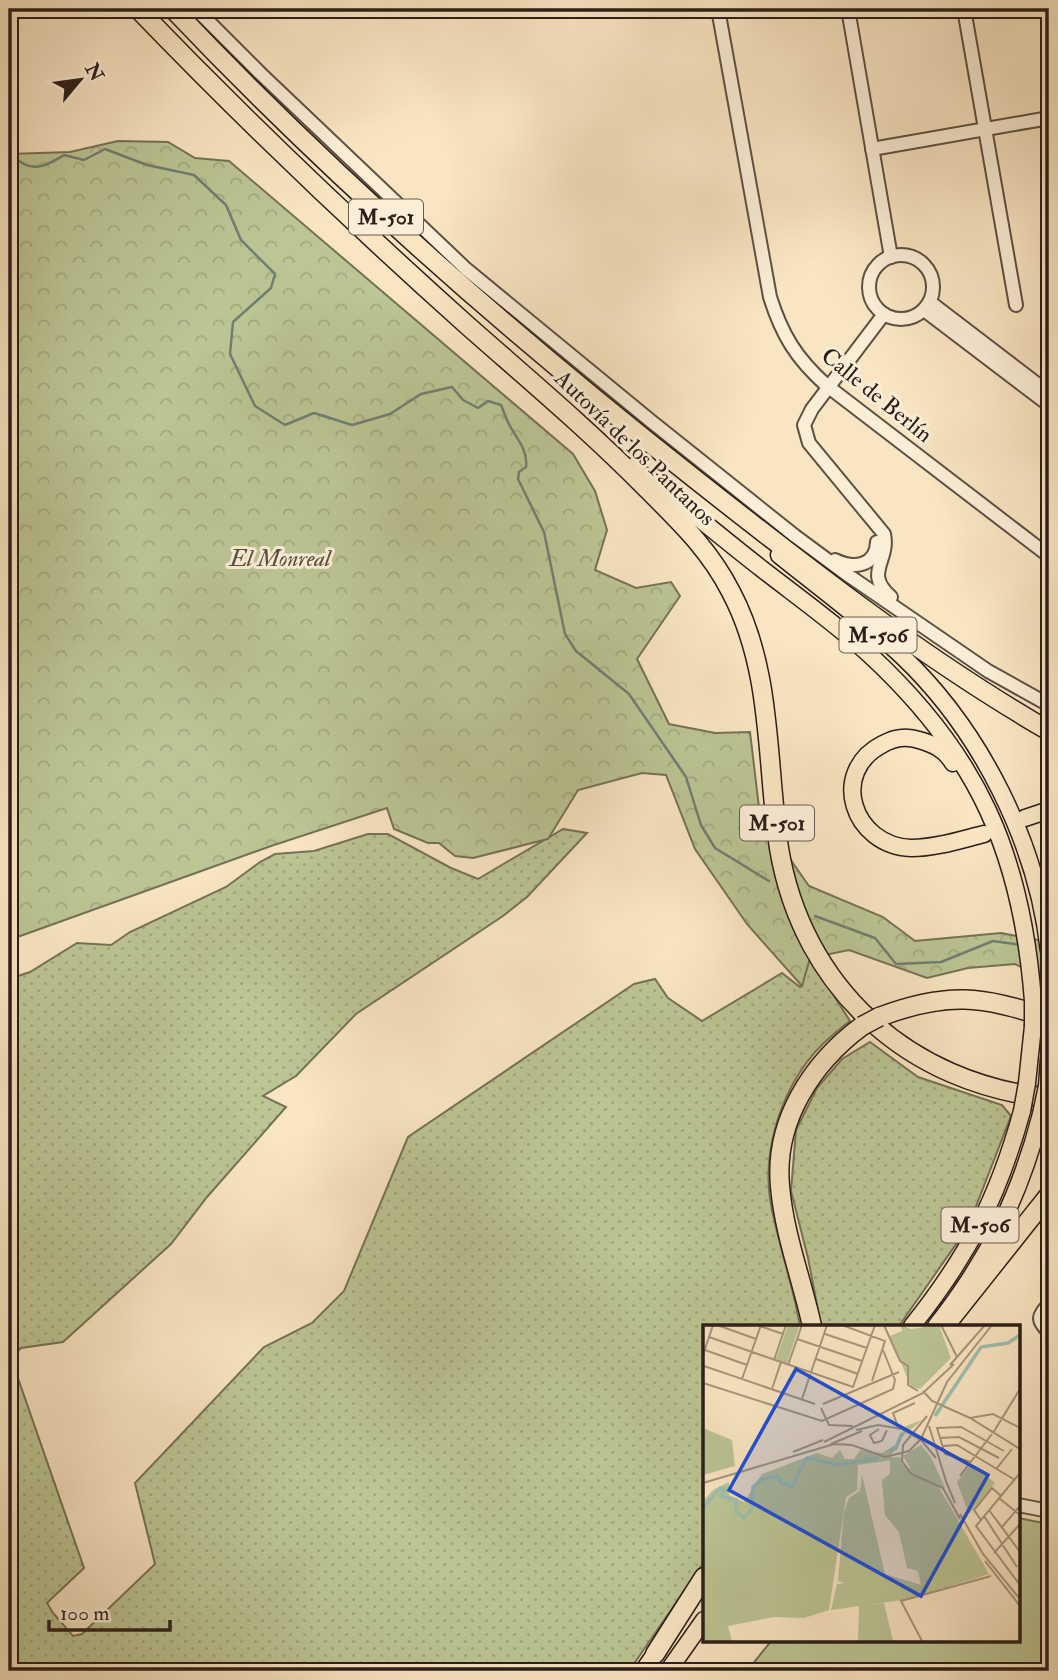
<svg xmlns="http://www.w3.org/2000/svg" width="1058" height="1680" font-family="'IM FELL Double Pica',serif">
<defs>
<pattern id="grass-dots" width="8" height="8" patternUnits="userSpaceOnUse" patternTransform="scale(1.75)"><rect width="8" height="8" fill="#bcc594"/><path d="M2 2h.1M6 6h.1" fill="none" stroke="#a2a97f" stroke-width="1.8" stroke-linecap="round"/></pattern>
<pattern id="forest-crowns" width="20" height="18" patternUnits="userSpaceOnUse" patternTransform="scale(1.75)"><rect width="20" height="18" fill="#bcc594"/><path d="M2 6a3 3 0 1 1 6 0M12 15a3 3 0 1 1 6 0" fill="none" stroke="#a2a97f"/></pattern>
</defs>
<rect width="100%" height="100%" fill="#f9e5c2"/>
<filter id="stains"><feTurbulence type="fractalNoise" baseFrequency=".00286" numOctaves="4"/><feColorMatrix values="0 0 0 0 .2 0 0 0 0 .09 0 0 0 0 .02 0 0 0 .5 -.17"/></filter>
<radialGradient id="worn" r=".72"><stop offset=".6" stop-color="#630" stop-opacity="0"/><stop offset="1" stop-color="#630" stop-opacity=".3"/></radialGradient>
<g fill="url(#grass-dots)" stroke="#747256" stroke-width="2">
<path d="M 563,829 L 587,833 L 527,897 L 503,916 L 356,1014 L 296,1076 L 263,1096 L 286,1107 L 207,1197 L 171,1244 L 63,1342 L 21,1348 L 11,1358 L 84,1568 L 47,1603 L 53,1613 L 73,1636 L 82,1634 L 155,1564 L 135,1483 L 264,1347 L 312,1323 L 344,1291 L 408,1137 L 634,984 L 655,979 L 668,998 L 702,1021 L 782,973 L 800,987 L 810,958 L 850,1021 C 834,1033 818,1047 807,1062 C 778,1101 762,1157 771,1205 C 779,1246 793,1285 800,1326 L 704,1326 L 704,1562 L 629,1671 L 9,1671 L 9,979 L 30,972 L 77,943 L 111,945 L 130,932 L 226,887 L 260,862 L 275,854 L 314,851 L 368,834 L 388,834 L 451,868 L 478,879 Z"/>
<polygon points="870,1042 918,1077 1002,1105 1011,1116 968,1227 899,1326 821,1326 808,1258 791,1191 796,1130 817,1088 842,1059"/>
</g>
<polygon fill="url(#forest-crowns)" stroke="#747256" stroke-width="2" points="118,141 168,142 195,158 229,161 573,454 595,491 607,530 595,570 636,588 671,582 680,596 637,659 669,724 715,733 750,732 760,816 809,886 883,917 915,941 1001,933 1049,942 1049,981 1015,964 968,968 927,978 849,950 810,958 802,986 747,924 695,849 666,775 642,773 578,790 548,839 473,858 455,856 439,843 428,843 394,829 387,808 271,846 9,940 9,154 70,152"/>
<polygon fill="#bcc594" stroke="#747256" stroke-width="2" points="1018,1518 1049,1524 1049,1642 1044,1671 747,1671 772,1640 1018,1640"/>
<g fill="none" stroke-linecap="round" stroke-linejoin="round">
<g stroke="#707f73" stroke-width="2.5">
<path d="M 9,167 L 19,161 C 36,173 49,164 64,155 L 84,160 L 105,149 L 147,165 L 194,175 L 226,205 L 241,240 L 275,274 L 271,288 L 233,322 L 230,354 L 255,406 L 285,425 L 314,413 L 352,425 L 390,414 L 421,394 L 452,387 L 463,400 L 478,408 L 488,401 L 501,405 C 504,412 506,419 510,426 C 517,439 528,450 526,467 L 519,472 L 518,479 L 544,532 L 565,634 L 576,651 L 629,694 L 686,777 L 701,825 L 715,848 L 769,881"/>
<polyline points="815,916 875,938 896,964 941,962 993,941 1022,945"/>
</g>
<defs>
<g id="minor">
<polyline points="196,9 261,74 466,269 652,422 795,536 845,573 988,671 1049,705"/>
<path d="M 718,9 L 770,297 C 782,335 796,358 826,385 L 1049,556"/>
<polyline points="848,9 891,257"/>
<polyline points="964,9 1016,305"/>
<polyline points="872,149 1049,118"/>
<circle cx="901" cy="287" r="32"/>
<polyline points="930,302 1049,393"/>
<polyline points="924,310 1049,405"/>
<path d="M 884,314 L 812,409 L 804,425 L 809,443 L 884,534 C 890,561 863,573 891,597"/>
<path d="M 835,560 C 853,569 876,567 877,542"/>
<path d="M 1049,1304 C 1036,1319 1038,1319 1049,1333"/>
<polyline points="1018,1505 1049,1511"/>
</g>
<g id="major">
<path d="M 632,467 C 677,499 718,535 762,569 C 798,597 836,624 870,655 C 978,755 1022,854 1033,1001"/>
<path d="M 779,555 C 820,588 864,620 902,656 C 981,731 1037,843 1049,951"/>
<path d="M 953,763 C 945,750 934,744 919,740 C 907,736 894,738 883,744 C 828,772 853,846 911,848 C 935,848 960,840 984,834"/>
<polyline points="1025,818 1049,810"/>
<polyline points="1027,1083 1033,1026"/>
<polyline points="1047,1086 1049,1059"/>
<path d="M 912,1326 C 968,1256 998,1198 1022,1111"/>
<path d="M 936,1326 C 988,1260 1020,1196 1041,1114"/>
<polyline points="643,1671 662,1644"/>
<polyline points="668,1671 704,1620"/>
</g>
<g id="highway">
<path d="M 138,9 C 244,119 354,224 468,326 C 528,379 590,431 646,488 C 679,521 709,549 731,592 C 773,671 766,762 779,848 C 802,988 909,1084 1049,1098"/>
<path d="M 173,9 C 334,179 511,334 695,479 C 809,569 923,658 1049,731"/>
<path d="M 879,1017 C 948,991 981,996 1049,1018"/>
<path d="M 812,1326 C 802,1280 784,1234 780,1186 C 774,1121 812,1063 862,1026"/>
<polyline points="945,1326 1049,1195"/>
<polyline points="655,1654 704,1577"/>
</g>
</defs>
<use href="#minor" stroke="#5e5043" stroke-width="16"/>
<use href="#major" stroke="#2b1e19" stroke-width="19"/>
<use href="#highway" stroke="#2b1e19" stroke-width="21"/>
<use href="#minor" stroke="#fbeed7" stroke-width="12"/>
<use href="#major" stroke="#f9e5c2" stroke-width="16"/>
<use href="#highway" stroke="#f9e5c2" stroke-width="18"/>
<defs>
<g id="major-bridge">
<polyline points="1033,1026 1033,1001"/>
<polyline points="1022,1111 1027,1083"/>
<polyline points="1041,1114 1047,1086"/>
</g>
<polyline id="highway-bridge" points="862,1026 879,1017"/>
</defs>
<use href="#major-bridge" stroke="#2b1e19" stroke-width="19" stroke-linecap="butt"/>
<use href="#highway-bridge" stroke="#2b1e19" stroke-width="21" stroke-linecap="butt"/>
<use href="#major-bridge" stroke="#f9e5c2" stroke-width="16"/>
<use href="#highway-bridge" stroke="#f9e5c2" stroke-width="18"/>
</g>
<g text-anchor="middle" dominant-baseline="central" stroke-width="6" stroke-linejoin="round" paint-order="stroke">
<g fill="#fbeed7" stroke="#695c52" stroke-width="2">
<rect x="349" y="199.5" width="74" height="35" rx="5"/>
<rect x="839.5" y="617.5" width="77" height="35" rx="5"/>
<rect x="740" y="805.5" width="74" height="35" rx="5"/>
<rect x="941.5" y="1207.5" width="77" height="35" rx="5"/>
</g>
<g font-size="21" font-weight="bold" fill="#2b1e19">
<text x="386" y="217">M-501</text>
<text x="878" y="635">M-506</text>
<text x="777" y="823">M-501</text>
<text x="980" y="1225">M-506</text>
</g>
<g font-size="23" fill="#2b1e19" stroke="#fbeed7">
<text transform="translate(877 395) rotate(39)">Calle de Berlín</text>
<text transform="translate(635 448) rotate(44)">Autovía de los Pantanos</text>
</g>
<g font-size="23" font-style="italic" fill="#56503e" stroke="#fbeed7">
<text x="280" y="558">El Monreal</text>
</g>
</g>
<g transform="translate(703 1325)">
<rect width="317" height="317" fill="#f9e5c2"/>
<path d="M 85,0 L 97,0 L 84,38 L 73,34 ZM 198,0 L 208,4 L 236,0 L 248,33 L 217,64 L 208,62 L 187,11 L 199,6 ZM 218,120 L 228,132 L 242,163 L 212,150 L 200,131 ZM 197,132 L 199,139 L 234,159 L 286,249 L 207,274 L 128,285 L 134,259 L 142,258 L 135,256 L 141,187 L 146,173 L 157,166 L 159,150 L 182,249 L 218,260 L 215,246 L 204,243 L 196,207 L 182,190 L 179,155 L 187,149 L 187,133 ZM 181,278 L 190,316 L 155,316 L 156,281 Z" fill="#bcc594"/>
<path d="M 219,95 L 201,110 L 189,128 L 190,135 L 155,140 L 154,165 L 143,172 L 126,285 L 101,293 L 71,292 L 25,301 L 29,316 L 0,316 L 0,176 L 10,165 L 26,157 L 26,170 L 41,177 L 59,149 L 114,128 L 129,133 L 137,125 L 142,134 L 151,134 L 157,125 L 179,128 L 192,120 L 203,101 ZM 0,103 L 29,115 L 32,141 L 0,150 Z" fill="#bcc594"/>
<path d="M 268,139 L 292,158 L 266,189 L 254,157 Z" fill="#bcc594"/>
<path fill="none" stroke="#9ebfaf" stroke-width="3.5" d="M 232,91 L 278,22 L 305,18 L 317,10M 186,127 L 193,123 L 199,108M 0,183 L 17,163 L 22,165 L 18,171 L 33,175 L 33,187 L 41,193 L 49,183 L 50,162 L 59,154 L 75,151 L 78,158 L 89,161 L 104,133 L 135,140 L 175,133"/>
<path fill="none" stroke="#a7957e" stroke-width="2" d="M 14,0 L 53,14M 139,0 L 182,16 L 169,56M 181,0 L 197,36 L 205,41 L 205,60 L 215,66M 238,0 L 254,32M 57,1 L 80,9M 122,9 L 164,23M 6,12 L 150,62 L 172,0M 94,14 L 159,36M 2,25 L 44,40M 0,30 L 10,0M 113,34 L 155,49M 71,35 L 83,0M 85,40 L 99,0M 247,40 L 282,0M 1,41 L 112,79M 39,54 L 58,0M 0,58 L 119,96 L 190,64 L 192,55 L 180,25M 69,64 L 78,37M 220,66 L 229,76 L 267,93 L 317,124M 99,74 L 124,0M 120,79 L 196,47M 118,83 L 126,100 L 150,101M 224,91 L 200,120 L 199,136 L 208,149 L 240,163 L 257,194M 267,93 L 290,89 L 317,103M 226,101 L 243,156M 195,102 L 190,88 L 212,78M 176,104 L 167,110 L 171,118 L 179,116 L 184,105M 153,105 L 175,100 L 199,104 L 219,116 L 233,133M 290,108 L 317,64M 237,113 L 256,112 L 296,133M 121,117 L 220,68 L 251,39M 128,119 L 159,106M 240,121 L 254,120 L 312,155M 90,127 L 120,115M 268,137 L 242,129 L 234,103 L 258,102 L 301,126M 294,143 L 309,124M 317,148 L 273,201 L 317,260M 257,151 L 289,109M 242,154 L 252,178M 0,158 L 131,119 L 149,120 L 182,132 L 206,126 L 218,114 L 244,57 L 289,0M 296,173 L 317,190M 286,185 L 317,227M 257,189 L 280,229 L 317,274M 281,191 L 314,242M 278,195 L 271,185 L 276,179 L 289,163 L 298,171M 299,202 L 317,181M 291,228 L 317,199M 282,236 L 317,281M 219,316 L 198,276 L 288,251"/>
<path fill="#1d4ed8" fill-opacity="0.15" stroke="#1d4ed8" stroke-width="3.5" d="M 93,44 L 285,150 L 218,271 L 26,165 Z"/>
<rect width="317" height="317" fill="none" stroke="#2b1e19" stroke-width="3.5"/>
</g>
<rect width="1058" height="1680" fill="none" stroke="#f9e5c2" stroke-width="35"/>
<rect x="10" y="10" width="1037" height="1659" fill="none" stroke="#2b1e19" stroke-width="3.5"/>
<rect x="18" y="18" width="1023" height="1645" fill="none" stroke="#2b1e19" stroke-width="2"/>
<g transform="translate(80 80) rotate(61)" stroke="#fbeed7" stroke-width="5" paint-order="stroke">
<path d="M0-5L12 26L0 18L-12 26Z" fill="#2b1e19"/>
<text y="-10" font-size="19" font-weight="bold" text-anchor="middle" fill="#2b1e19">N</text>
</g>
<path d="M49 1620v10h121v-10" fill="none" stroke="#2b1e19" stroke-width="3.5"/>
<text x="60" y="1620" font-size="21" fill="#2b1e19" stroke="#fbeed7" stroke-width="5" paint-order="stroke">100 m</text>
<rect width="100%" height="100%" filter="url(#stains)"/>
<rect width="100%" height="100%" fill="url(#worn)"/>
</svg>
